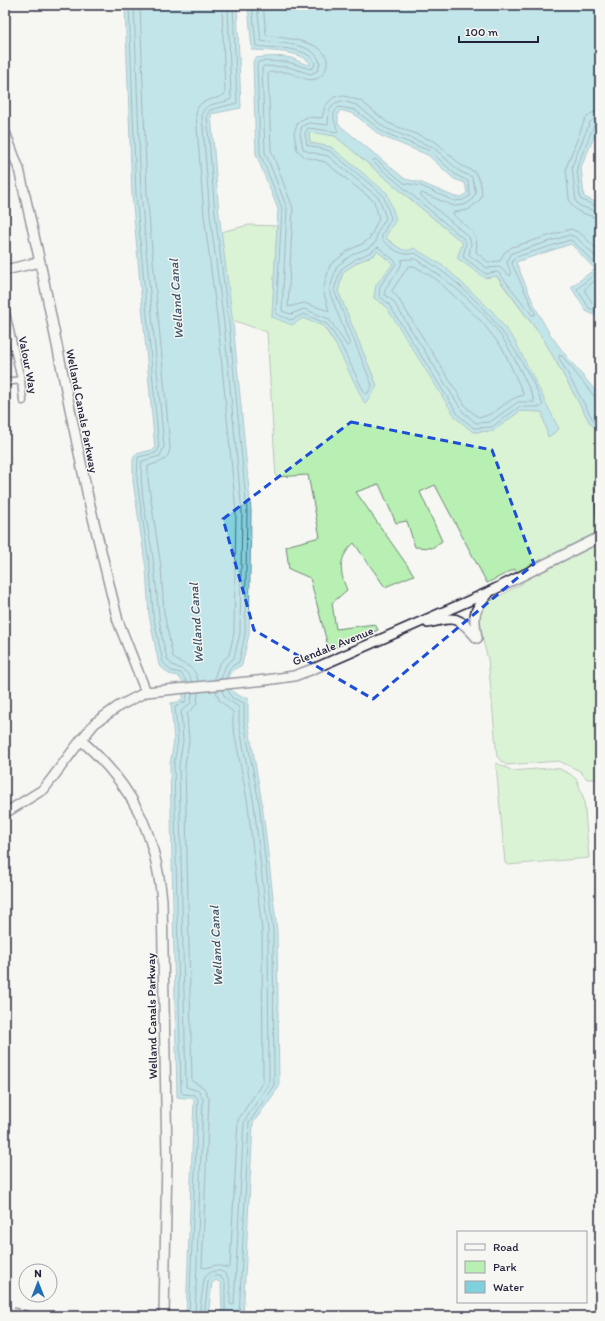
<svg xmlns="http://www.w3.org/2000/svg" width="605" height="1321" font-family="Itim,sans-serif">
<rect width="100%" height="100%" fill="#f6f6f2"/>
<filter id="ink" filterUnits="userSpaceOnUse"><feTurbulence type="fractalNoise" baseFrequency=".025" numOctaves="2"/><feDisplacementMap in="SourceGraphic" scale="8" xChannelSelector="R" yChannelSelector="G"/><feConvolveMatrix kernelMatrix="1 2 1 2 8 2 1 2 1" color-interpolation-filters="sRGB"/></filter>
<g filter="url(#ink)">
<g fill="#b8efb2" stroke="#6d8876">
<path d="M 309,131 L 335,136 L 463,243 L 457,258 L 496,276 L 544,340 L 590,423 L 600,432 L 600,779 L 587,779 L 580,771 L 559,761 L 506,765 L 497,757 L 488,659 L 476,615 L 482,606 L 523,583 L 515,569 L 487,583 L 435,485 L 420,492 L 442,541 L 432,548 L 415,547 L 407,521 L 396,523 L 379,484 L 356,492 L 414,575 L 385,587 L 354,543 C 338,558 339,571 347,590 L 332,603 L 336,629 L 375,624 L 378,630 L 329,650 L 310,578 L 289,569 L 286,546 L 320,537 L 308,475 L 276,477 L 267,332 L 232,320 L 221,232 L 249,225 L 277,226 L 272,317 L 302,318 L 323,326 L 336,345 L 377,386 L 338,291 L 343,272 L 358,262 L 374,255 L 377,251 L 393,264 L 376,285 L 374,298 L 385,305 L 473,432 L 493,431 L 520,411 L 543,412 L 548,437 L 559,429 L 408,251 L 403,251 L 385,237 L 331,147 L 310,143 Z"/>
<polygon points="496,763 513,771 549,768 560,769 570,774 577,780 584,800 589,858 508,865 505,863"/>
</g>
<g fill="#81d0dd" stroke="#5b8a9c" fill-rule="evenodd">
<path d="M 125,5 L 237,5 L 241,108 L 211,114 L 219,214 L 233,323 L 251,511 L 249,634 L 242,665 C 240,666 236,668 234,670 C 222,682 232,698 248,697 L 248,722 L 262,803 L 277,931 L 279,1087 L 253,1123 L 243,1316 L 222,1316 L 221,1283 L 216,1280 L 212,1283 L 208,1316 L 186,1316 L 194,1099 L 177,1097 L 170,764 L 174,741 L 171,703 L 178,702 L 183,698 L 183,682 L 178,676 L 169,674 L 159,665 L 149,615 L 146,569 L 133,481 L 133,459 L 136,454 L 155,449 L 132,194 Z"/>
<path d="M 248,5 L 600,5 L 600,126 L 599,126 L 581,167 L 584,197 L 600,204 L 600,318 L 586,311 L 571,287 L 595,269 L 571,244 L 516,262 C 526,286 536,312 550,334 C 565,356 583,376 600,396 L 600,432 L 590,423 L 544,340 L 497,276 L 485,278 L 457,258 L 463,243 L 335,136 L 309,132 L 310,143 L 331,147 L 387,193 L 396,219 L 385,238 C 395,244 403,255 414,248 L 445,267 L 493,312 L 515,341 L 559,429 L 548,437 L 542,412 L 520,411 L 493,431 L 473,432 L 456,418 L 385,305 L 374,298 L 376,285 L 393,264 L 377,251 L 374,255 L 358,262 L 343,272 L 338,291 L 377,386 L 365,404 L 336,345 L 324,326 L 303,318 L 292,325 L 272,317 L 278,209 L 256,154 L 253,62 L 255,58 C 265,57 280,55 291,58 C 297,60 306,66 311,64 C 302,50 267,51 252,50 ZM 340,110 L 354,114 L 381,136 L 428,155 L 454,179 L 465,183 L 467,193 L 461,197 L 455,197 L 422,183 L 405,179 L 338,124 L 338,114 Z"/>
</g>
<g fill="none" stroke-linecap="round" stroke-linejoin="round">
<g stroke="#48687c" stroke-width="1">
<polyline points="129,5 136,194 159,448 156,453 138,457 137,481 150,569 153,615 163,662 171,671 181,673 187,682"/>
<path d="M 134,5 L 141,194 L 164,447 L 160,456 L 142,461 C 138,492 151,535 154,567 C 158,598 158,628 167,658 C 171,670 189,666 192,682"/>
<path d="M 140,5 L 147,194 L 170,447 C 169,462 159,462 148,466 L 148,480 L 161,567 L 164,613 L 173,657 C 181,666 195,663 198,681"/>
<path d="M 252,5 L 256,46 C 272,49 307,45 315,63 L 314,67 L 310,69 L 288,62 L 262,61 L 257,63 L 260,153 L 282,208 L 276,314 L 291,320 L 304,314 L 327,324 L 340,343 L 365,394 L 368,393 L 372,385 L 334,290 L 341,269 L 356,259 L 371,252 L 378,247 L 395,261 L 396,264 L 380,286 L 379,296 L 388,303 L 459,416 L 474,428 L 492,427 L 519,407 L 541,407 L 543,405 C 516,340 476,290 415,253 C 401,257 393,249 382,240 L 382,235 L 391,218 L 383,195 L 330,151 L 307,145 L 305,133 L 308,128 L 338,132 C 336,123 329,114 339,107 L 355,110 L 383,132 L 430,151 L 456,175 L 468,181 L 470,196 L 463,200 L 454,201 L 421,186 L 404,183 L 375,159 L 372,161 L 465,240 L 466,244 L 463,257 L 486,274 L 496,272 L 499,273 L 532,315 L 535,315 L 535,313 L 512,264 L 513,260 L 516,257 L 570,240 L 574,242 L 598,267 L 597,272 L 577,289 L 589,308 L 600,313"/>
<path d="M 257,5 L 261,41 C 278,44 314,41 320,63 L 318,70 L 311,74 L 288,67 L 264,66 L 262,68 L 265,152 L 287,208 L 282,311 L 291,314 L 304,309 L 329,319 L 347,346 L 350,345 L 330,294 L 330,288 L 337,266 L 353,254 L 368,248 L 376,242 L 377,233 L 386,218 L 379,198 L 328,156 L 309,152 L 303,149 L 300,134 L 302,126 L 309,123 L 328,125 L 329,111 L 335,103 L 342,101 L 357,105 L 385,128 L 433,147 L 459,171 L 472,177 L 476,193 L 471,201 L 464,205 L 454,206 L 422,193 L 420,195 L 469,237 L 471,244 L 469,255 L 487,268 L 499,267 L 510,276 L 511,274 L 507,262 L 512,253 L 570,235 L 577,238 L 600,261"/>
<path d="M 263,5 L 266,35 C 283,39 341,40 324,73 C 312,87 300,75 286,72 C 281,72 275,72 270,72 L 268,74 L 271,150 L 293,208 L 288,307 L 304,303 L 329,311 L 323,290 L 330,265 L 349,250 L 364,243 L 370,238 L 379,218 L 374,201 L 325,162 L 305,157 L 297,150 L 294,133 L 298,122 L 307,117 L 322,118 L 325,106 L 334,97 L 344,96 L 361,101 L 388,123 L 436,142 L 462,166 L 475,172 L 480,181 L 482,193 L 480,200 L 468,210 L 454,212 L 453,214 C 465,229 480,229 476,252 L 488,262 L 500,261 L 504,253 L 512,247 L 571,229 L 580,233 L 600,252"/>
<polyline points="600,111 592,113 585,119 566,168 569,199 572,206 579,212 600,219"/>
<polyline points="600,117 595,118 590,122 572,166 576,202 580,206 600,213"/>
<polyline points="600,122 594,125 577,167 580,199 600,208"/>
<path d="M 415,259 C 449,280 488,312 508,347 C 518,364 526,382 534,399 L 534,402 L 518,402 L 490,422 L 476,423 L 463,412 L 393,301 L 384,294 C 386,281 401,274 402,260 Z"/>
<path d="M 409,266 L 414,266 L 436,279 L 482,322 L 503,349 L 524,395 C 505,398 497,417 478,417 L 467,408 L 398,298 L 392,291 Z"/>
<polyline points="600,276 584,290 593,304 600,308"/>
<polyline points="600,398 595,397 562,356 559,355 559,358 593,420 600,426"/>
<polyline points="226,678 231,667 239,662 245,634 247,511 229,323 215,214 207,115 210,110 237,103 233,5"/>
<path d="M 221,679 L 226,665 L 234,658 L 240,633 L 242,512 L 224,324 L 210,215 L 202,115 C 204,101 222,105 231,99 L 228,5"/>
<path d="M 215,680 L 216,672 L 220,663 L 229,655 L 234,633 L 236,512 L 218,324 L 204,215 L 196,115 C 197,97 214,102 225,94 L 222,5"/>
<polyline points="227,689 232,698 244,703 244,722 259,803 273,931 274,1085 249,1123 239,1316"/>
<polyline points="198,692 197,704 187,714 189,742 185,765 192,1081 204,1088 209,1098 202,1267 205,1268 216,1265 228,1268 230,1266 238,1120 263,1082 262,931 248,805 233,725 233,712 219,700 216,691"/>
<polyline points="187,693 186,701 175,707 178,741 174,764 181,1092 183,1094 195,1095 198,1099 189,1316"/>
<polyline points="192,693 191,703 181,711 183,741 179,765 186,1087 199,1091 203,1099 195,1316"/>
<path d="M 199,1316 L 204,1280 C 209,1268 226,1267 229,1281 C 231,1288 230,1297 230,1304 L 232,1305 L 234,1304 L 244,1122 L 269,1083 L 268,931 L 254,804 L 239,723 L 239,707 C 232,702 224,700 222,690"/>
<path d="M 204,1316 L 208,1282 C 211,1276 215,1274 221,1277 L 225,1283 L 225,1316"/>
</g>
<defs>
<g id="street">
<polyline points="5,308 21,380 23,401"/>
<polyline points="5,382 21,380"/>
<polyline points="600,476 598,485 600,517"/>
</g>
<g id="secondary">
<polyline points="5,132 19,169 40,262 88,497 118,621 146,692"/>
<polyline points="5,270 40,262"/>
<path d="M 428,623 C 456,616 458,616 477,638"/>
<path d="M 477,638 C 473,615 473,611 488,594"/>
<path d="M 81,740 C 133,786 155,831 162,900 L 167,1157 L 164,1316"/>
<polyline points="5,813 44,789 81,740 95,723 119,706 146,692 266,680 294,676 313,669 489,592 600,537"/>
</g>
</defs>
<use href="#street" stroke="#22223b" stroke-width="9"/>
<use href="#secondary" stroke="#22223b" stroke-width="12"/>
<use href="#street" stroke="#f6f6f2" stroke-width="6"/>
<use href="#secondary" stroke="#f6f6f2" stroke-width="9"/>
<polyline stroke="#22223b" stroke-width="1.5" stroke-dasharray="6 3" stroke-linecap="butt" points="5,1306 50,1316"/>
</g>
</g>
<path d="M0 0H605V1321H0ZM 351,422 L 492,450 L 534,564 L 373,699 L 254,630 L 223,519 Z" fill="#f6f6f2" fill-opacity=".55" fill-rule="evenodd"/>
<path fill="none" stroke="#1d4ed8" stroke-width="3" stroke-dasharray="8 5" stroke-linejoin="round" d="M 351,422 L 492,450 L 534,564 L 373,699 L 254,630 L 223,519 Z"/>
<g text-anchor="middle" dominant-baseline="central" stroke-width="3" stroke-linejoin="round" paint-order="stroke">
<g font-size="12" fill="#22223b" stroke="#f6f6f2">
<text transform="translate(28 365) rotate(79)">Valour Way</text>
<text transform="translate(82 411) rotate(79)">Welland Canals Parkway</text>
<text transform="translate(333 646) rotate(-22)">Glendale Avenue</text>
<text transform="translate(152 1016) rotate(-91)">Welland Canals Parkway</text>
</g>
<g font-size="13" font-style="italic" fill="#3e566c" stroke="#f6f6f2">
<text transform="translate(176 299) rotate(-94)">Welland Canal</text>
<text transform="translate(196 623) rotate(-94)">Welland Canal</text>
<text transform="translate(216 946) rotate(-93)">Welland Canal</text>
</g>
</g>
<rect width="605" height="1321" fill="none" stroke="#f6f6f2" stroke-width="20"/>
<rect x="10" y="10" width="585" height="1301" fill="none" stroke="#22223b" stroke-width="1.5" filter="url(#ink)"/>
<rect x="457" y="1231" width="130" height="72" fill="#f6f6f2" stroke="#a1a1a9"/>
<rect x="465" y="1244" width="20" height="6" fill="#f6f6f2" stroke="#a1a1a9"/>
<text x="493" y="1251" font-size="12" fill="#22223b">Road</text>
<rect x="465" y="1261" width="20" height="12" fill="#b8efb2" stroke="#a1a1a9"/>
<text x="493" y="1271" font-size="12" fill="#22223b">Park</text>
<rect x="465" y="1281" width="20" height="12" fill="#81d0dd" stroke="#a1a1a9"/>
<text x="493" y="1291" font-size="12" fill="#22223b">Water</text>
<g transform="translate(38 1283)"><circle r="19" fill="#f6f6f2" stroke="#a1a1a9"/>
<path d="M0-3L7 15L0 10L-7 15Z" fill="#1f6fb2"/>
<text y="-6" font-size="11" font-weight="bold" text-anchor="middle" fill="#22223b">N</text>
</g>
<path d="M459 36v6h79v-6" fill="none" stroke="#22223b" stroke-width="2"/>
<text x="465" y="36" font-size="12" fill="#22223b" stroke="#f6f6f2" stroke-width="3" paint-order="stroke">100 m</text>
</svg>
